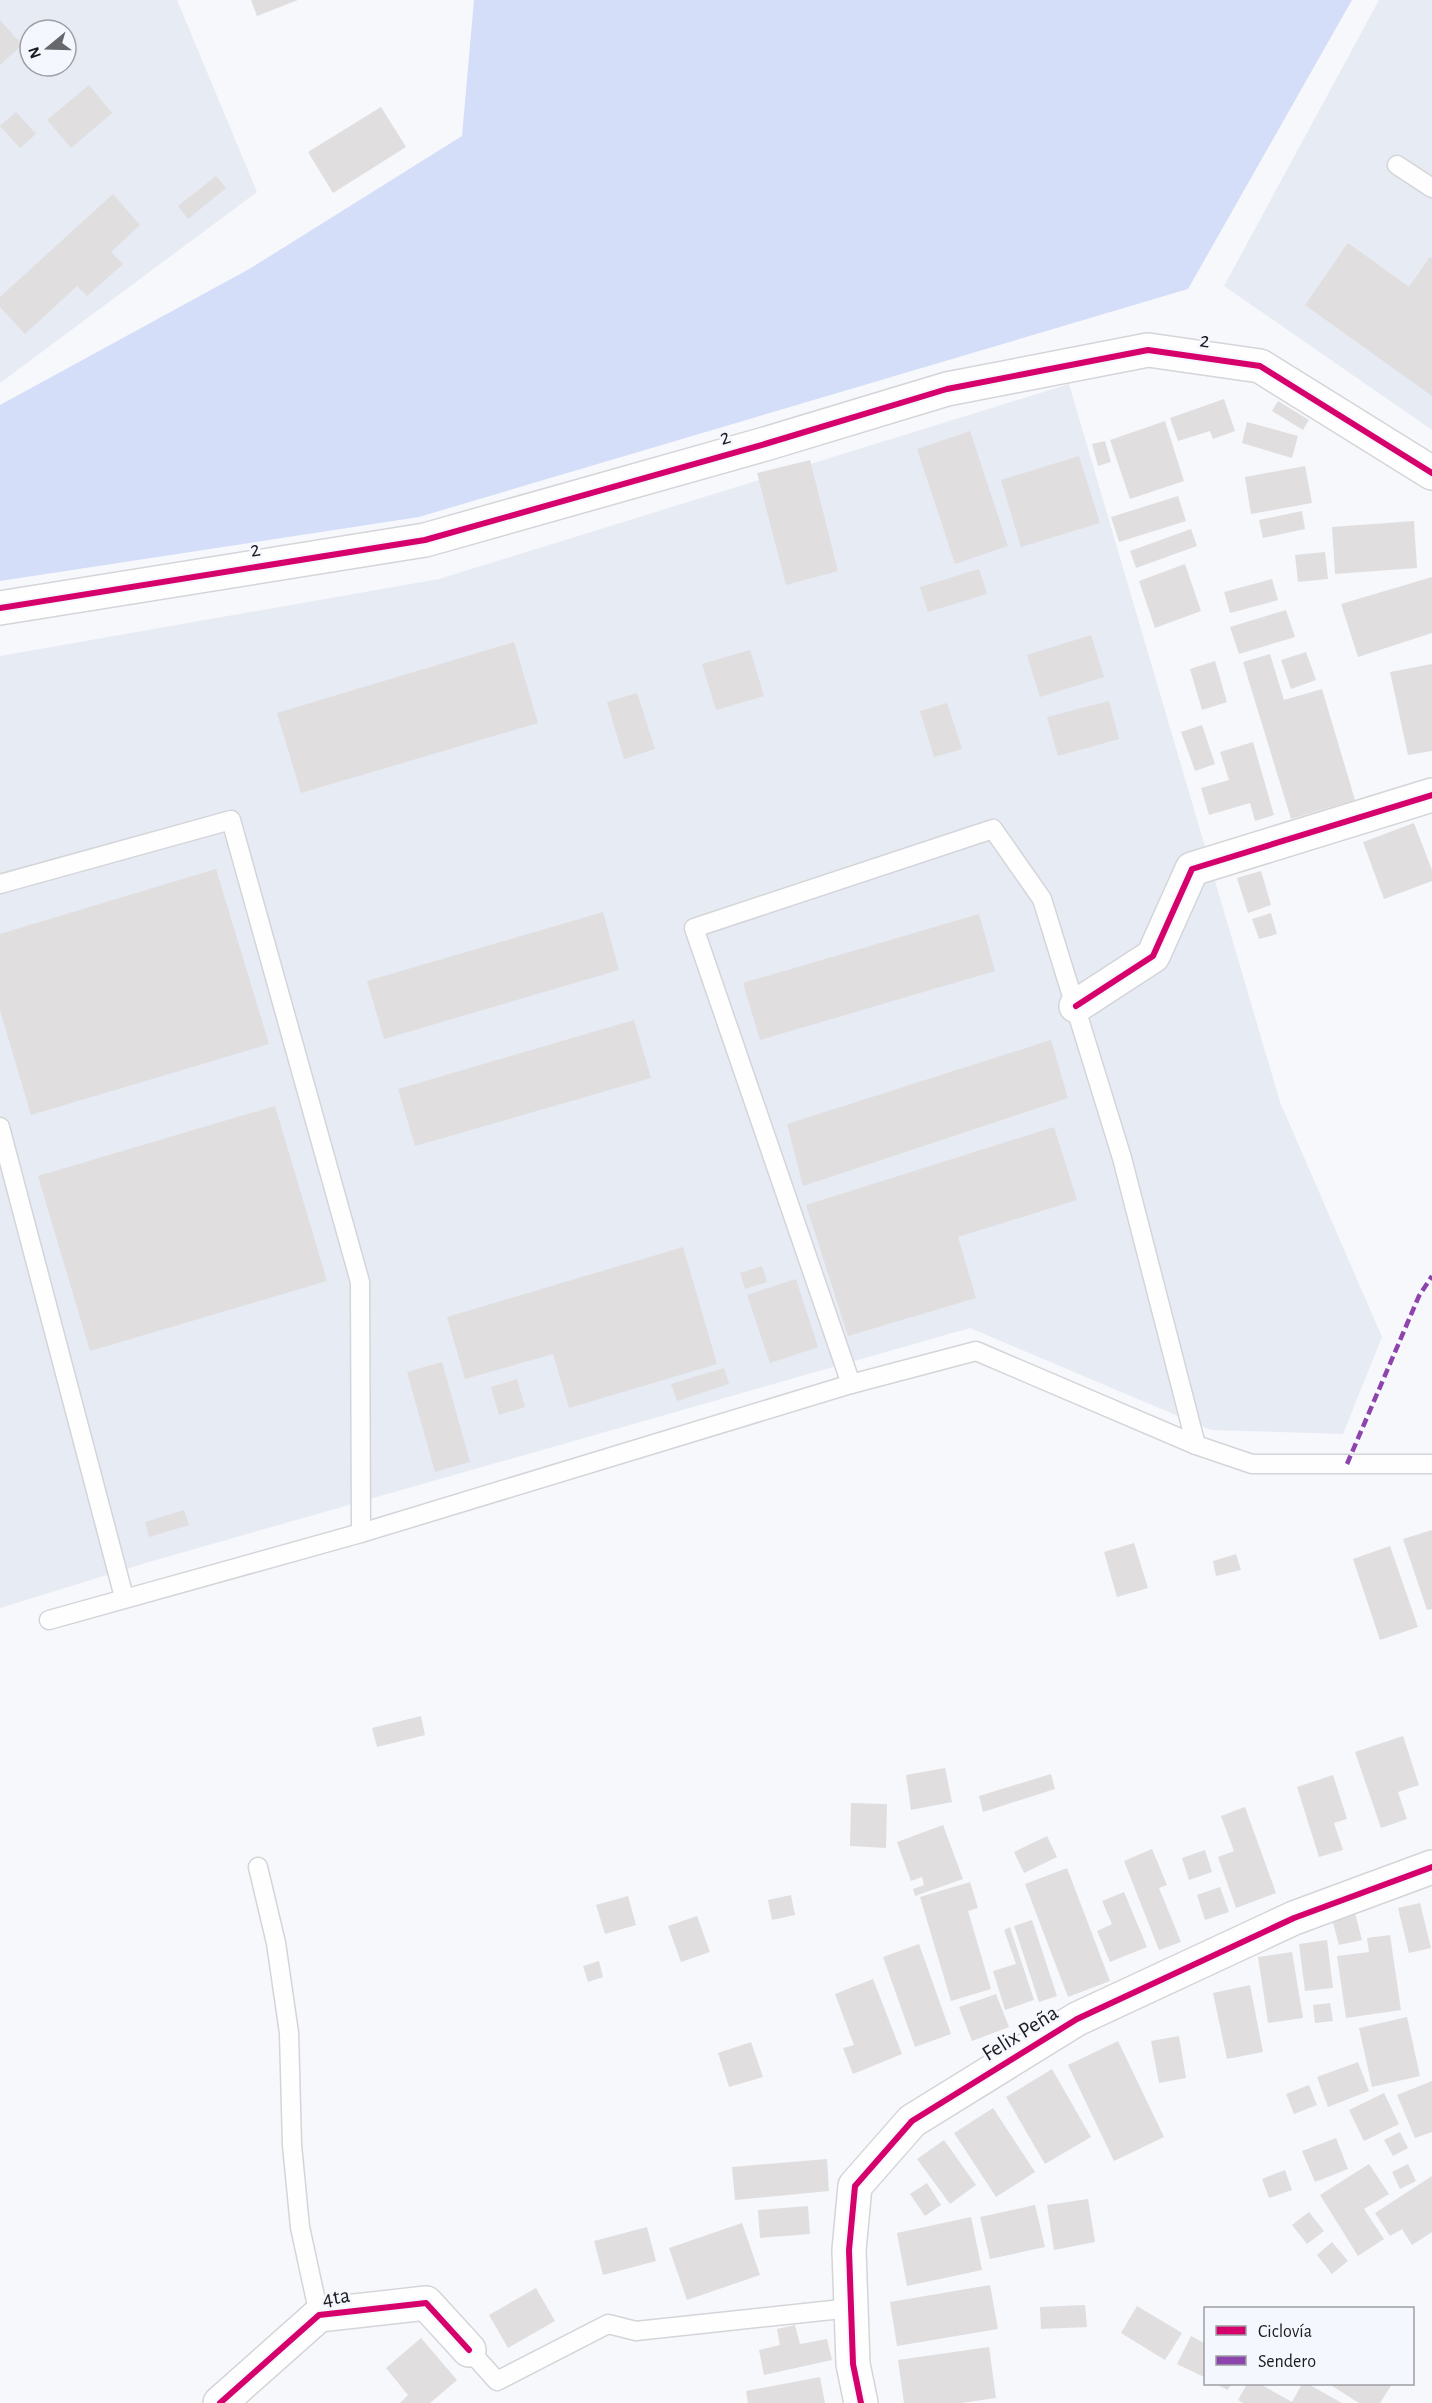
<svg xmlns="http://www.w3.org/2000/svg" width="1432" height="2403" font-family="'Alegreya Sans',sans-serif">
<rect width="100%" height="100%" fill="#f7f8fc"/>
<g fill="#e7ebf4" fill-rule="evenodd">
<path d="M 0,0 L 177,0 L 257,192 L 0,383 ZM 30,30 L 66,30 L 66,66 L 30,66 Z"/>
<polygon points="1379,0 1432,0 1432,430 1224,286"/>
<polygon points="1069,384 1280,1102 1382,1337 1343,1434 1211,1430 970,1328 149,1562 0,1608 0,656 439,579"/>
</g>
<polygon fill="#d4def9" points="474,0 1352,0 1188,289 419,517 0,581 0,405 251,268 462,136"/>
<g fill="#e0dedf">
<polygon points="251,0 298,0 257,16"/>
<polygon points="0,20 22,45 0,65"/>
<polygon points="89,85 112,113 71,148 47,120"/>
<polygon points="381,107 406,147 333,193 308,152"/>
<polygon points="16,112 36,134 20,148 0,126"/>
<polygon points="216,176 226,188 188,219 178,206"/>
<polygon points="113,194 140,225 111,252 123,264 87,296 77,286 25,334 0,307 0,297"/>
<polygon points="1348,243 1409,287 1430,257 1432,259 1432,396 1305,305"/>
<polygon points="1224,399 1235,431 1213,439 1210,431 1178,441 1170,418"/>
<polygon points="1278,401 1309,420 1303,430 1272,411"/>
<polygon points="1165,421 1184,481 1130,499 1110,440"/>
<polygon points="1247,422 1298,436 1292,458 1242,443"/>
<polygon points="970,431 1008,546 955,564 917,449"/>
<polygon points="1105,441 1111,462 1098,466 1092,444"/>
<polygon points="1079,456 1100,523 1021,547 1001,480"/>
<polygon points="810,460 838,571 786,585 757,473"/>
<polygon points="1305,466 1312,503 1251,514 1245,477"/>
<polygon points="1178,496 1186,521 1119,542 1111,517"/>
<polygon points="1302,511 1305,529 1263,538 1259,520"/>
<polygon points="1414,521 1417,568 1335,574 1332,527"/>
<polygon points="1191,529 1197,546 1136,568 1130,551"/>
<polygon points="1325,552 1328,579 1298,582 1295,555"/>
<polygon points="1185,564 1201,611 1155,628 1139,581"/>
<polygon points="979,569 987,594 928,612 920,587"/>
<polygon points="1432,577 1432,633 1358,657 1341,604"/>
<polygon points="1272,579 1278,600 1230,613 1224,592"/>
<polygon points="1286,610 1295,637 1239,654 1230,627"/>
<polygon points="1091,635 1104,677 1040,697 1027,655"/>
<polygon points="514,642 538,723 301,793 277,713"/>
<polygon points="750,650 764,696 716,710 702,664"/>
<polygon points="1306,652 1316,680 1291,689 1281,660"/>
<polygon points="1270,654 1284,700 1322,689 1355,800 1291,819 1243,662"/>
<polygon points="1215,661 1227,702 1202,710 1190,669"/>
<polygon points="1432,664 1432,751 1408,755 1390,672"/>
<polygon points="637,693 655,749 624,759 607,702"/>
<polygon points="1109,701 1119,739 1058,756 1047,717"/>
<polygon points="947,703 962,749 934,757 920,711"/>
<polygon points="1202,725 1215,764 1195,771 1181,732"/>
<polygon points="1253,742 1274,815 1255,821 1250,803 1209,815 1201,788 1229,780 1220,752"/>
<polygon points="1414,823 1432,870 1432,881 1384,899 1363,842"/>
<polygon points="216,869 269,1044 31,1115 0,1010 0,934"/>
<polygon points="1261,871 1271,905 1248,913 1237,878"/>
<polygon points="603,912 619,970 384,1039 367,981"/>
<polygon points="1271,913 1277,934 1259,939 1252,919"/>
<polygon points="979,914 995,971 760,1040 743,983"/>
<polygon points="634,1020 651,1078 415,1146 398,1089"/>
<polygon points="1051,1040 1068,1098 803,1186 787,1124"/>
<polygon points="275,1106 327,1281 90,1351 38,1176"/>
<polygon points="1054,1127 1077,1200 958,1237 976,1298 848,1336 806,1205"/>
<polygon points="683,1247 717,1364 569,1408 553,1354 465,1379 447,1317"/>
<polygon points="762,1266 767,1282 745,1289 740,1273"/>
<polygon points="796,1279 818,1347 770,1363 747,1295"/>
<polygon points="442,1362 470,1462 435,1472 407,1372"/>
<polygon points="724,1368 729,1384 677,1401 671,1384"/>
<polygon points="517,1379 525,1407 499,1415 491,1387"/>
<polygon points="184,1510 189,1525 149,1537 145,1522"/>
<polygon points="1432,1530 1432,1609 1427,1610 1403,1539"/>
<polygon points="1134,1543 1148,1588 1117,1597 1104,1552"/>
<polygon points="1390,1546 1418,1627 1380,1640 1353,1559"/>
<polygon points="1236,1554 1241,1570 1216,1576 1213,1561"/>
<polygon points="421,1716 425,1735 377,1747 372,1728"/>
<polygon points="1403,1736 1419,1785 1398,1792 1407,1819 1381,1828 1355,1752"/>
<polygon points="945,1768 952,1802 911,1810 906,1775"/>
<polygon points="1051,1774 1055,1789 983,1812 979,1796"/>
<polygon points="1333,1775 1347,1819 1334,1823 1343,1850 1319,1857 1297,1787"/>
<polygon points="851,1803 887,1804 886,1848 850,1846"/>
<polygon points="1245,1807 1276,1893 1236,1908 1218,1857 1234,1851 1221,1816"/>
<polygon points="943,1825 963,1879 915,1896 913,1889 924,1885 922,1877 911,1881 897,1842"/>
<polygon points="1047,1836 1057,1857 1024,1873 1014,1852"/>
<polygon points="1152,1849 1167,1885 1159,1888 1181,1942 1159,1950 1124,1861"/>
<polygon points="1205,1850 1212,1872 1189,1880 1182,1858"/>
<polygon points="1067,1868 1110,1981 1068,1997 1025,1884"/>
<polygon points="970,1882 978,1908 968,1911 991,1989 951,2001 920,1897"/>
<polygon points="1220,1887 1229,1912 1205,1920 1197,1895"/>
<polygon points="1124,1892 1147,1947 1110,1962 1097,1931 1112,1924 1102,1901"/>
<polygon points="791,1895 795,1915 772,1920 768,1900"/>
<polygon points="628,1896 636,1925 605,1934 596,1905"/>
<polygon points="1420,1903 1431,1948 1409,1953 1398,1908"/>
<polygon points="1355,1913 1362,1940 1339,1945 1332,1919"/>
<polygon points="697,1916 710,1952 681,1962 668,1926"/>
<polygon points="1032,1920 1057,1996 1039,2002 1014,1926"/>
<polygon points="1010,1927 1034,2000 1005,2010 993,1971 1016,1964 1004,1930"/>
<polygon points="1390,1935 1401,2010 1346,2018 1337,1956 1369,1952 1367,1938"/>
<polygon points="1327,1940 1333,1988 1305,1991 1299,1944"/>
<polygon points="919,1944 951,2034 915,2047 883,1957"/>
<polygon points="1292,1952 1303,2018 1268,2023 1258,1957"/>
<polygon points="599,1961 603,1977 588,1982 583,1966"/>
<polygon points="873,1979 902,2054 853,2074 843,2048 854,2045 835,1994"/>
<polygon points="1250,1985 1263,2052 1227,2059 1213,1993"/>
<polygon points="996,1994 1009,2027 972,2041 959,2007"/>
<polygon points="1330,2003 1333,2021 1315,2023 1313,2005"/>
<polygon points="1407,2017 1420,2076 1372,2087 1359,2028"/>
<polygon points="1179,2036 1186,2078 1159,2083 1151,2041"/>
<polygon points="1118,2041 1164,2137 1114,2161 1068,2065"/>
<polygon points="751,2042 763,2077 729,2087 718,2053"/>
<polygon points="1358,2062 1369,2091 1328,2107 1317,2077"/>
<polygon points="1052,2069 1091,2137 1045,2164 1006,2097"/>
<polygon points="1432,2081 1432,2132 1415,2138 1397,2095"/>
<polygon points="1309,2085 1317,2105 1294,2114 1286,2094"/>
<polygon points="1384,2093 1399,2124 1364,2141 1349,2110"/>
<polygon points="993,2108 1035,2172 996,2197 954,2133"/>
<polygon points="1400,2132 1408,2148 1393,2156 1384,2140"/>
<polygon points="1336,2138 1348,2169 1315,2182 1302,2151"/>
<polygon points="944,2140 976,2185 950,2204 917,2159"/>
<polygon points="827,2159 829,2191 735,2200 732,2167"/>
<polygon points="1369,2164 1389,2194 1364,2209 1384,2239 1358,2256 1320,2195"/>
<polygon points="1408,2164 1416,2181 1400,2189 1392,2172"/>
<polygon points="1285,2170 1292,2190 1269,2198 1262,2179"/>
<polygon points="1432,2176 1432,2232 1412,2245 1402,2229 1390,2236 1375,2213"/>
<polygon points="927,2183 941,2205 925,2216 910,2194"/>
<polygon points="1088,2199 1095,2242 1054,2250 1047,2205"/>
<polygon points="1035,2205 1045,2247 990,2259 980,2217"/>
<polygon points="808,2206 810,2234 760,2238 758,2210"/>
<polygon points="1309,2212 1324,2231 1307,2244 1292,2225"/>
<polygon points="971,2217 982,2270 907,2286 897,2233"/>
<polygon points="742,2223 760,2275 687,2300 669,2248"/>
<polygon points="647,2227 656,2261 603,2275 594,2241"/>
<polygon points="1332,2242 1348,2261 1332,2274 1317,2255"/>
<polygon points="990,2285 998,2329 897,2346 890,2302"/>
<polygon points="536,2288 555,2321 508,2348 489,2315"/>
<polygon points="1085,2305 1087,2327 1041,2329 1040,2307"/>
<polygon points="1137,2306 1182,2333 1165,2360 1121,2333"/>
<polygon points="795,2325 800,2344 827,2339 832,2360 764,2375 759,2350 780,2345 777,2329"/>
<polygon points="1191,2336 1206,2344 1206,2378 1177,2364"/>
<polygon points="421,2338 457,2380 430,2403 400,2403 408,2395 386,2368"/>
<polygon points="989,2347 996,2398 961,2403 904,2403 898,2360"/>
<polygon points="820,2377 825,2403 748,2403 746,2391"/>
<polygon points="1215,2384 1231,2384 1228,2390"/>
<polygon points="1247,2384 1260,2384 1292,2402 1302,2384 1308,2384 1342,2403 1243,2403 1238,2400"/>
<polygon points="1329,2384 1392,2384 1380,2403 1359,2403"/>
</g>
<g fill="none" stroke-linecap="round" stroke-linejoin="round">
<defs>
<g id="lane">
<polyline points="1397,165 1432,188"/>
<polyline points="0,884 231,820 360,1282 361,1533"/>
<polyline points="0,1127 124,1597"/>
<polyline points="851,1384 694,928 993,829 1042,899 1122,1158 1196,1445"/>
<polyline points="49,1620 361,1533 851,1384 976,1351 1196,1445 1252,1464 1432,1464"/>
<polyline points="258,1867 276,1943 289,2033 292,2145 300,2227 319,2315"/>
<polyline points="469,2350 497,2381 608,2324 636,2331 851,2308"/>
</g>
<g id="street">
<polyline points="0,608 425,540 765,444 947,389 1148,350 1260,366 1432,473"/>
<polyline points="1076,1006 1153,956 1192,869 1432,795"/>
<polyline points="220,2403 319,2315 426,2303 469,2350"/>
<polyline points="861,2403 853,2364 849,2250 855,2186 912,2121 1077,2019 1294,1918 1432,1867"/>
</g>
</defs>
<use href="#lane" stroke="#d4d5d9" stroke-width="21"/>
<use href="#street" stroke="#d4d5d9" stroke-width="36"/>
<use href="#lane" stroke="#fefeff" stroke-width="18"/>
<use href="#street" stroke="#fefeff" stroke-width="33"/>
<polyline stroke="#8e44ad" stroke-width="4.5" stroke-dasharray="9 4.5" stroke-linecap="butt" points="1347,1464 1419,1296 1432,1276"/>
<defs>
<g id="cycleway">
<polyline points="0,608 425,540 765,444 947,389 1148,350 1260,366 1432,473"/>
<polyline points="1076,1006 1153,956 1192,869 1432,795"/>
<polyline points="220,2403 319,2315 426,2303 469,2350"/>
<polyline points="861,2403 853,2364 849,2250 855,2186 912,2121 1077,2019 1294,1918 1432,1867"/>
</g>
</defs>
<use href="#cycleway" stroke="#f5f7fe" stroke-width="10"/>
<use href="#cycleway" stroke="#d6006c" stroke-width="6"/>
</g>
<g text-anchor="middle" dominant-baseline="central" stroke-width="5" stroke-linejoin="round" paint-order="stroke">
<g font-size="22" fill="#1a1b1f" stroke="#f5f7fe">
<text transform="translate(1205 340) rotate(8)">2</text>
<text transform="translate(725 437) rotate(-16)">2</text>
<text transform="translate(255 549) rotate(-9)">2</text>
<text transform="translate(1020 2033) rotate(-32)">Felix Peña</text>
<text transform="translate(336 2297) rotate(-10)">4ta</text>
</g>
</g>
<rect x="1204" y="2307" width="210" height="78" fill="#f5f7fe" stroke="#9d9fa5" stroke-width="1.5"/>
<rect x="1216" y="2326" width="30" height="9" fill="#d6006c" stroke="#9d9fa5" stroke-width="1.5"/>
<text x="1258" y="2337" font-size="18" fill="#1a1b1f">Ciclovía</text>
<rect x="1216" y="2356" width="30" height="9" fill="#8e44ad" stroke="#9d9fa5" stroke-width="1.5"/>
<text x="1258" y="2367" font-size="18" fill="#1a1b1f">Sendero</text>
<g transform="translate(48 48) rotate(251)"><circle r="28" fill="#f5f7fe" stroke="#9d9fa5" stroke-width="1.5"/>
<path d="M0-4.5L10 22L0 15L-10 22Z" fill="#67686c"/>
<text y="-9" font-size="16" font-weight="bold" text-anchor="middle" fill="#1a1b1f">N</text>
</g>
</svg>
